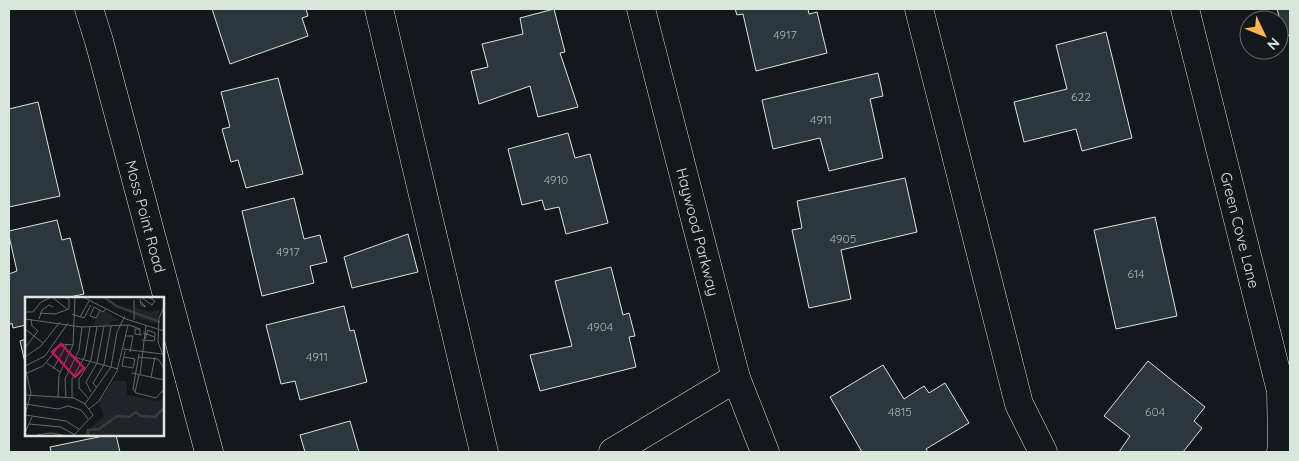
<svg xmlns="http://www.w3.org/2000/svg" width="1299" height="461" font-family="Quicksand,sans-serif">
<rect width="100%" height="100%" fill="#14181c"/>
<g fill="#2c363c" stroke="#d8e6dc">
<polygon points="212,9 306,9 308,16 302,18 308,36 230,64"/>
<polygon points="554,9 565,52 560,53 578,107 538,117 530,86 479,104 471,71 488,67 482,44 523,34 520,18"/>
<polygon points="735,9 808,9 809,14 817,12 827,53 756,71 743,14 737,15"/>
<polygon points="1277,9 1290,9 1290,35 1285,37"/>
<polygon points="1106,32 1132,138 1082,151 1076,129 1024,142 1014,102 1067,89 1056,45"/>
<polygon points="878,73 883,96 870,99 883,158 829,171 820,138 773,149 762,100"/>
<polygon points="278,78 303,174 246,188 238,160 231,162 222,129 230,127 221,92"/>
<polygon points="38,102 60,196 9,207 9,109"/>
<polygon points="568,133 575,158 590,154 608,223 566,234 559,207 545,210 542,200 522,205 508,149"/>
<polygon points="905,178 917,232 841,250 851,299 809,308 792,230 802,228 797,201"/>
<polygon points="294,198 304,239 320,235 327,262 310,266 314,283 262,296 242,211"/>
<polygon points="1155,217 1177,316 1116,329 1094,230"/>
<polygon points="57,220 62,240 70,238 84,294 65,298 26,298 26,325 13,328 12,323 9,325 9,274 17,271 9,236 9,231"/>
<polygon points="408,234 418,272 352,288 344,257"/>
<polygon points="611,267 623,315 629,313 635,336 629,337 636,367 540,391 530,355 572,346 555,281"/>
<polygon points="344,306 350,331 354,330 367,382 300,400 295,381 281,384 266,325"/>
<polygon points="26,339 26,367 20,341"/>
<polygon points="1148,361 1205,407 1194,421 1202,428 1183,452 1119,452 1130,436 1104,416"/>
<polygon points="883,365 904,399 924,386 929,393 945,383 969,423 926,449 928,452 862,452 830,397"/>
<polygon points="350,421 359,452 305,452 300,435"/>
<polygon points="108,435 116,435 120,452 51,452 50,447"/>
</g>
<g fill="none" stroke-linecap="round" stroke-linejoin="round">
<defs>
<g id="minor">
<path id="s1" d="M 89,9 L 99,41 L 209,452"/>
<polyline points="379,9 484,452"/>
<path id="s2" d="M 641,9 L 736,378 L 765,452"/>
<polyline points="919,9 1019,404 1043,452"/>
<path id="s3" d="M 1185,9 L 1281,391 L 1282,448 L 1281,452"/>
<polyline points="613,452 736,378"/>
</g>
</defs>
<use href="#minor" stroke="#d8e6dc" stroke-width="29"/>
<use href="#minor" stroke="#14181c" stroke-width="28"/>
</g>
<g text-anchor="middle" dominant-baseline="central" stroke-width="4" stroke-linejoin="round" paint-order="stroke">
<g font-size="12" fill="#adbab4">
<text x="785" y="34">4917</text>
<text x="1081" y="96">622</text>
<text x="821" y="119">4911</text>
<text x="556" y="179">4910</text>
<text x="843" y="238">4905</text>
<text x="288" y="251">4917</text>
<text x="1136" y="273">614</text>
<text x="600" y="326">4904</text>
<text x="317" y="356">4911</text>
<text x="900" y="411">4815</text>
<text x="1155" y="411">604</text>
</g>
<g font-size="15" fill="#d8e6dc" stroke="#14181c">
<text stroke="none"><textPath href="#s1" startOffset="215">Moss Point Road</textPath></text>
<text stroke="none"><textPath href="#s3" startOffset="228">Green Cove Lane</textPath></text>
<text stroke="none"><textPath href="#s2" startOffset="230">Haywood Parkway</textPath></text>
</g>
</g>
<g transform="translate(25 297)">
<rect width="139" height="139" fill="#14181c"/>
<path d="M 110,11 L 125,15 L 135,12 L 131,27 L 110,20 ZM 81,14 L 95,23 L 85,25 L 85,28 L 68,28 L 75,15 ZM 88,84 L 102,84 L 102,98 L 132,104 L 139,101 L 139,138 L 57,138 L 79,119 L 74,106 Z" fill="#202428"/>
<path fill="none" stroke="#363b3e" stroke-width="2.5" d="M 79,0 L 91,9 L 135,25M 63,138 L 63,133 L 74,132 L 92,119 L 104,120 L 111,115 L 116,119 L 130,120 L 139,111"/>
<path fill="none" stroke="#626a69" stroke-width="1" d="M 58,0 L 101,22 L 139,34M 86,0 L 119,0M 117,1 L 127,8 L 130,4 L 123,0M 115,2 L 116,8 L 121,10 L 116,5M 109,3 L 109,23M 139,10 L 134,21 L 133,45 L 139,61M 75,13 L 71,21 L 65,19 L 69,10 L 78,15 L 81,12M 0,15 L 8,15 L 16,5 L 27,0 L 42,12M 15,16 L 30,17 L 44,12 L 44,2 L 39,0M 47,17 L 59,21 L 66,8M 55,20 L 64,4M 0,22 L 57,30 L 104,28 L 115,32M 14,22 L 17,13 L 24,8 L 28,10M 0,32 L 18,46M 115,37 L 115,32 L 110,32 L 110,37 L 117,38M 100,39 L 108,39 L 105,55M 120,42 L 123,33 L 130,36 L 130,39M 117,43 L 129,44 L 130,40 L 118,36M 0,51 L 13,34 L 7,29 L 6,22M 98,52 L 137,57M 114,57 L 108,92 L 111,96 L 131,101 L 139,92M 45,59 L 93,72M 0,60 L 16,49 L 35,25M 99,60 L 110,62 L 108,71 L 97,69 L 100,54M 113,60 L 133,62 L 139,71M 22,66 L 35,75M 79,68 L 86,29M 0,69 L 20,59 L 43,26M 0,70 L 6,96 L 0,118M 28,72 L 42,47M 107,76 L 139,83M 0,77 L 18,69 L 36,47 L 48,48M 115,78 L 121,28M 126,80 L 130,60M 72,91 L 68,86 L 79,68M 66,95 L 61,85 L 72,66 L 79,29M 110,95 L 114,78M 0,98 L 49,101 L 60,107 L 68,118 L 49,138M 33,101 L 34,78 L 48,48 L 50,0M 41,101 L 40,82 L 54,53 L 57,30M 47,101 L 47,82 L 60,59 L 65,30M 63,101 L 54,91 L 54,82 L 66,63 L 72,30M 0,107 L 33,112 L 43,109 L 56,113 L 63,122M 60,107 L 86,70 L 92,35 L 100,19M 64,112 L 74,104 L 92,74 L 103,28M 0,118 L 41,124 L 54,132M 4,127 L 36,130 L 50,138M 0,136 L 7,120M 12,138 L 26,136 L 38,138"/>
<path fill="#c2185b" fill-opacity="0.15" stroke="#c2185b" stroke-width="2.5" d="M 36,47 L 59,71 L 50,80 L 27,55 Z"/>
<rect width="139" height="139" fill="none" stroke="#d8e6dc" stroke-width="2.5"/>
</g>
<rect width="1299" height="461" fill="none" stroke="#d8e6dc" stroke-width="20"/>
<g transform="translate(1264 35) rotate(133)"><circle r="24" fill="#14181c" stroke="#626a69"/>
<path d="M0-4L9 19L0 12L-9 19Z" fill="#ffb74d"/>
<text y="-8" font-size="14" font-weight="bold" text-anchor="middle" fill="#d8e6dc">N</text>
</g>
</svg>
